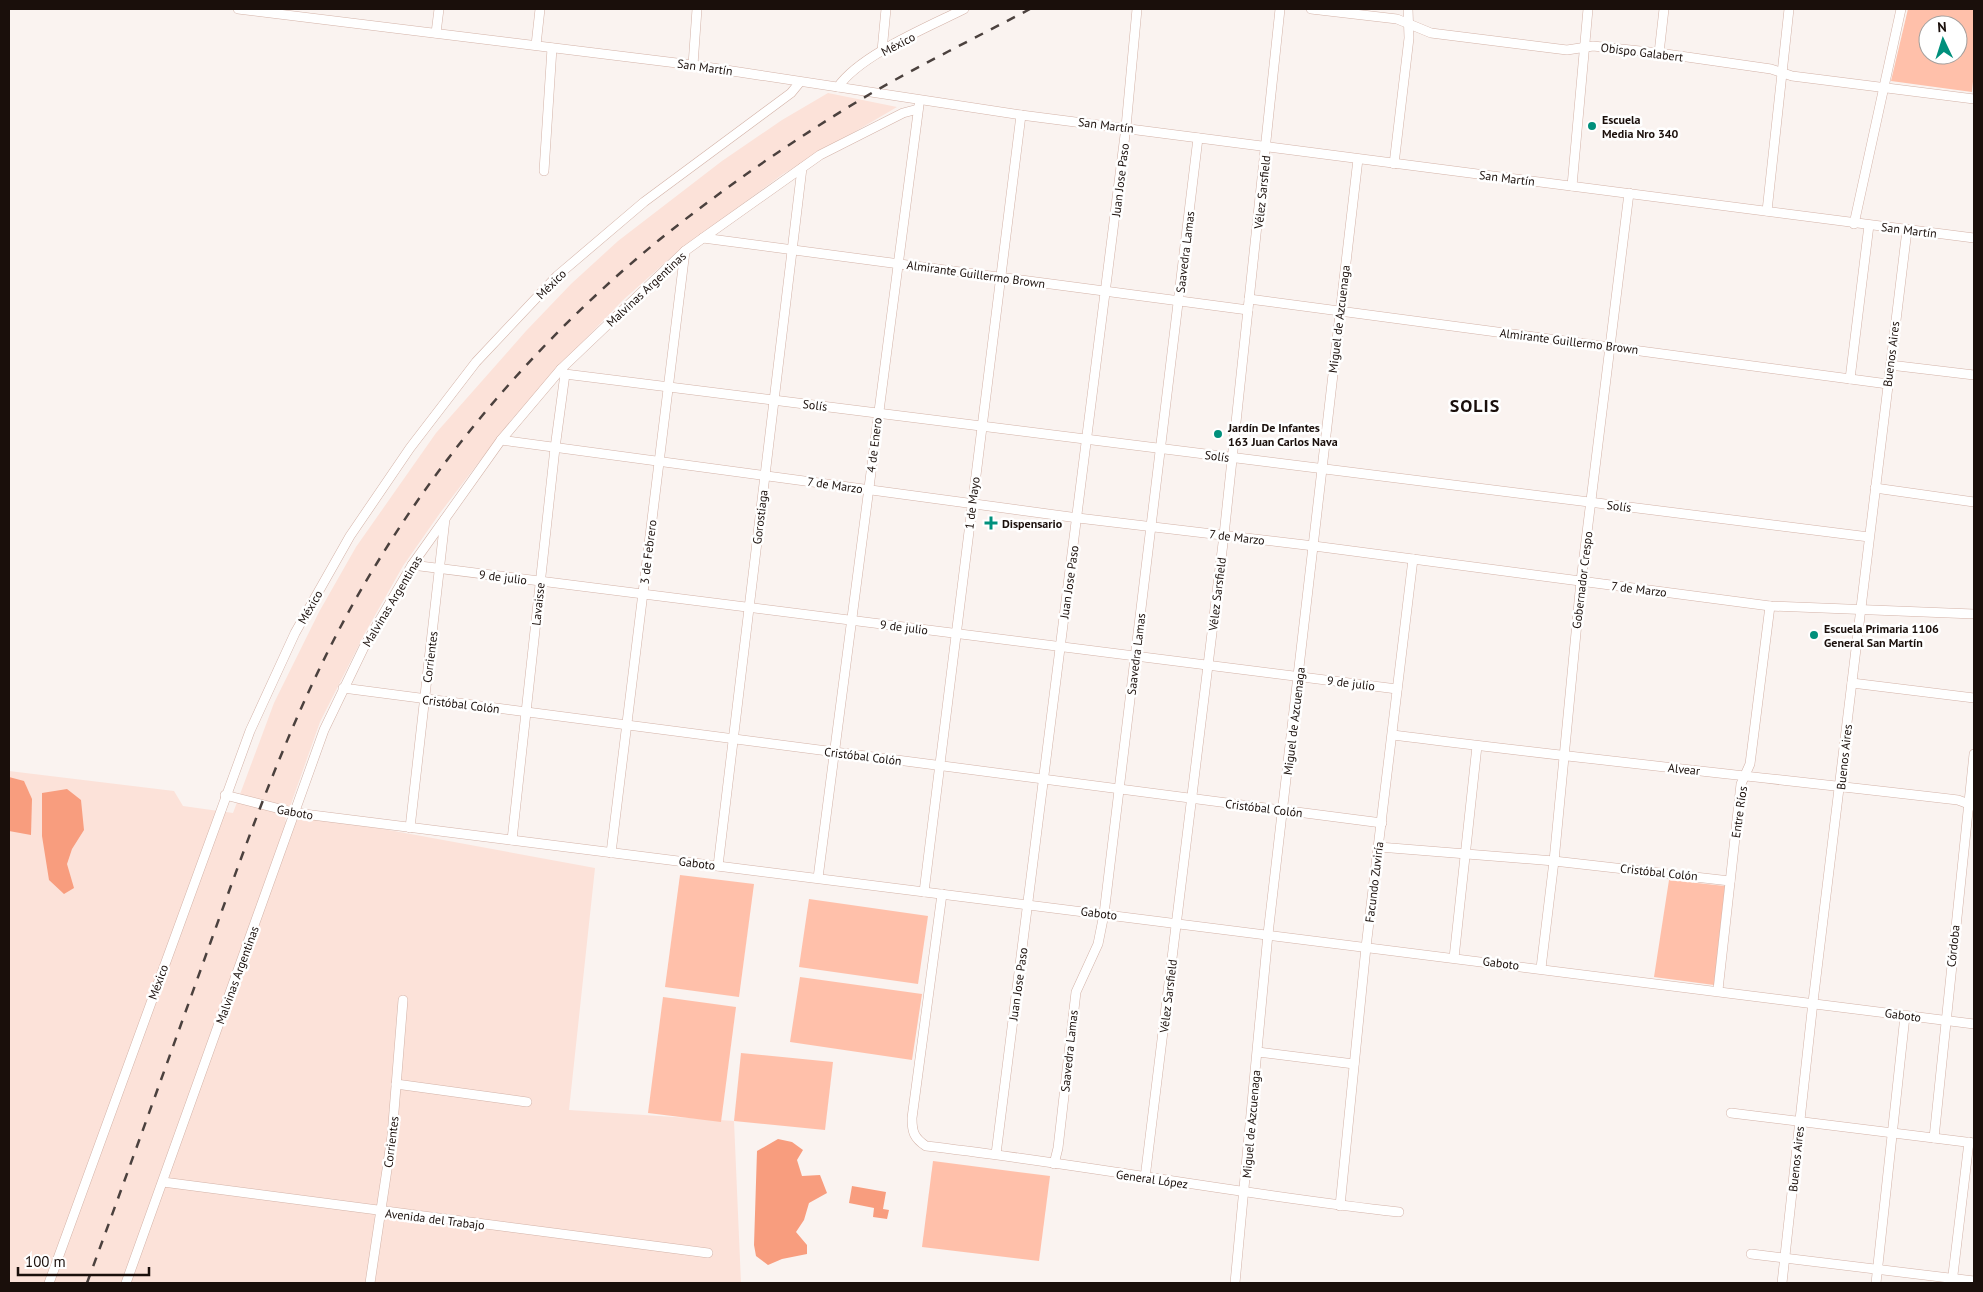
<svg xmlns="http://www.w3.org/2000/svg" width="1983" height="1292" font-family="'PT Sans',sans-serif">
<rect width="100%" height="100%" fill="#faf3f0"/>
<polygon fill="#fce2d9" points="828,93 897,107 783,174 677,252 622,301 573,352 512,419 440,513 403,566 365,633 320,722 285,821 292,822 296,813 595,868 569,1110 734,1121 741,1283 9,1283 9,771 174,791 183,806 233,813 274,703 319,612 356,547 436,433 526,331 571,284 618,241 722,161 782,120"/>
<g fill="#ffc0aa" fill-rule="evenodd">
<path d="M 1908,9 L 1974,9 L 1974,71 L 1972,92 L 1891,81 ZM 1928,25 L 1958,25 L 1958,55 L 1928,55 Z"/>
<polygon points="680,875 754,884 739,997 665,987"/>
<polygon points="1669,880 1725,886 1714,985 1654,977"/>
<polygon points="809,899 928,916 918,984 799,967"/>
<polygon points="800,977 922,994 912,1060 790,1042"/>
<polygon points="663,997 736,1007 721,1122 648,1113"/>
<polygon points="741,1053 833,1062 825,1130 734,1121"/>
<polygon points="933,1161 1050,1176 1039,1261 922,1247"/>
</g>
<g fill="#f89d7e">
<polygon points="9,777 24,781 32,799 31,835 9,831"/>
<polygon points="67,789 81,800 84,830 72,849 67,864 74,888 64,894 49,880 42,836 42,793"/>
<polygon points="778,1139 792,1142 803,1150 797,1160 802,1176 820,1175 827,1193 809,1203 804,1220 796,1232 807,1245 807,1254 782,1259 768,1265 756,1256 754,1245 757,1151"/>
<polygon points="852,1186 886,1192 883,1209 889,1210 887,1219 873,1217 874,1208 849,1203"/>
</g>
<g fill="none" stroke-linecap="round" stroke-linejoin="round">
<defs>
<g id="minor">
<polyline points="238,9 693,65 1021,115 1974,238"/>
<polyline points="1311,9 1397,19 1431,33 1567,50 1593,46 1659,53 1771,69 1792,76 1974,99"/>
<polyline points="436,33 439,9"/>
<polyline points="536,45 540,9"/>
<polyline points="882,51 886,9"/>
<polyline points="1659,53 1664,9"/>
<polyline points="693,65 697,9"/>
<path d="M 838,87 C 860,55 928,27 964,9"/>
<polyline points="1394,164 1409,38 1408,9"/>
<polyline points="544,171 552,48"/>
<polyline points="1572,186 1588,9"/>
<polyline points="1767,211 1789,9"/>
<polyline points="1854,224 1901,9"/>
<polyline points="703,238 1248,310"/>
<polyline points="1249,299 1888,384"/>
<polyline points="1890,365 1974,375"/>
<polyline points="565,374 1869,537"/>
<polyline points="1850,379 1869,225"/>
<polyline points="501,440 1078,518 1314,546 1770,606 1974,614"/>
<polyline points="1875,488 1974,502"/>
<polyline points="412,565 1397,689"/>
<polyline points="1852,683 1974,698"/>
<polyline points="343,688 1382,823"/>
<path d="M 1393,735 C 1581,759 1770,778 1958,800 L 1974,806"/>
<polyline points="225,795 296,813 1974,1024"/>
<polyline points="410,828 445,519"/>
<polyline points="512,840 555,448 565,374 561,369"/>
<polyline points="1379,847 1554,861 1730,881"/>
<polyline points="611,853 685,251"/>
<polyline points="718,866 802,168"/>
<polyline points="818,878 919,105"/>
<polyline points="924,892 1021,115"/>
<path d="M 942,894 L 912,1118 C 912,1132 914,1138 926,1146 C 1084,1164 1241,1195 1399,1212"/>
<polyline points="1454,958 1477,746"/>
<polyline points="1541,968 1554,861 1581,581 1629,193"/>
<polyline points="1718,990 1741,784 1750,764 1770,606"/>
<polyline points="1258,1052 1354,1064"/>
<polyline points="396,1084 527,1102"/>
<polyline points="1731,1113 1974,1143"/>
<polyline points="1934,1138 1974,754"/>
<polyline points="996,1154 1126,127 1137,9"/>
<polyline points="1054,1164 1058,1148 1076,992 1098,944 1104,914 1198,138"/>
<polyline points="1145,1178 1224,535 1280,9"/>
<polyline points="163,1182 708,1253"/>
<polyline points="1340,1206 1366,947 1413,559"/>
<polyline points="1751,1254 1974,1281"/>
<polyline points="49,1283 250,731 295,633 350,536 410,448 476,362 557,276 644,202 791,93 800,82"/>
<polyline points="126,1283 324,730 364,647 412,565 501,440 561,369 685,251 703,238 820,155 903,113 918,109"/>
<polyline points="370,1283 392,1136 403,1000"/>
<polyline points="1235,1283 1268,934 1358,159"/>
<path d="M 1782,1283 C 1793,1190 1802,1096 1813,1002 C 1845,745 1875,487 1907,230"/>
<polyline points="1876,1283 1905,1016"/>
<polyline points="1952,1283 1969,1142"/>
</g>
</defs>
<use href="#minor" stroke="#d3b2a7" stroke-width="10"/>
<use href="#minor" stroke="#fff" stroke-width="9"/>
<path stroke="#4b413e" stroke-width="2.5" stroke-dasharray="9 9" stroke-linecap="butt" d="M 87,1283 C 129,1169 170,1055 211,941 C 258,811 304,681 377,563 C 451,441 549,330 659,240 C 725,187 796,138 870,94 C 922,64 977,37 1030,9"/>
</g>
<g fill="#00907c" stroke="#fff" stroke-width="2">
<circle cx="1592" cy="126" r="5"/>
<circle cx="1218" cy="434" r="5"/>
<path d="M988.5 515.5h5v5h5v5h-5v5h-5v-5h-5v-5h5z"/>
<circle cx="1814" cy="635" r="5"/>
</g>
<g text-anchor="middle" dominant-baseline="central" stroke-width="5" stroke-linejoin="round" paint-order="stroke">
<g font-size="12" fill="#1a0f0b" stroke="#fff">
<text transform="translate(898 44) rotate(-28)">México</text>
<text transform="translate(1642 52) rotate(7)">Obispo Galabert</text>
<text transform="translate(705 67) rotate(8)">San Martín</text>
<text transform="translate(1106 125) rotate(7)">San Martín</text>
<text transform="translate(1507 178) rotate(7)">San Martín</text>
<text transform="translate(1120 180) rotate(-83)">Juan Jose Paso</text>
<text transform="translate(1262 192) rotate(-84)">Vélez Sarsfield</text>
<text transform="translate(1909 230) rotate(7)">San Martín</text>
<text transform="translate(1185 252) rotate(-83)">Saavedra Lamas</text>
<text transform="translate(976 274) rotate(8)">Almirante Guillermo Brown</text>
<text transform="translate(551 284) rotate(-45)">México</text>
<text transform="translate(646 289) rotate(-43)">Malvinas Argentinas</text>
<text transform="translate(1339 319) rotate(-83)">Miguel de Azcuenaga</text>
<text transform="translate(1569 341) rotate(7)">Almirante Guillermo Brown</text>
<text transform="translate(1891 354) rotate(-83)">Buenos Aires</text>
<text transform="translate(815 405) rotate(7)">Solís</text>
<text transform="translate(874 445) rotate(-83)">4 de Enero</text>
<text transform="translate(1217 456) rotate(7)">Solís</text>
<text transform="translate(835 485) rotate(8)">7 de Marzo</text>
<text transform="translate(972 503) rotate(-83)">1 de Mayo</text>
<text transform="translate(1619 506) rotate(7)">Solís</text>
<text transform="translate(760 517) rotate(-83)">Gorostiaga</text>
<text transform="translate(1237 537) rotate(7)">7 de Marzo</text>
<text transform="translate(648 552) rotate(-83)">3 de Febrero</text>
<text transform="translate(503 577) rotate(7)">9 de julio</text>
<text transform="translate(1582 580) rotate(-83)">Gobernador Crespo</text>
<text transform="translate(1069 582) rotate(-82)">Juan Jose Paso</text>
<text transform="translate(1639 589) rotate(7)">7 de Marzo</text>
<text transform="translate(1217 594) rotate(-83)">Vélez Sarsfield</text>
<text transform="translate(392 601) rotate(-59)">Malvinas Argentinas</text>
<text transform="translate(538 604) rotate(-84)">Lavaisse</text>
<text transform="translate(310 607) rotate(-60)">México</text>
<text transform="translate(904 627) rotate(7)">9 de julio</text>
<text transform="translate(1136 654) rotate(-83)">Saavedra Lamas</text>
<text transform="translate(430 657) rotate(-83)">Corrientes</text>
<text transform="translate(1351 683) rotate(7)">9 de julio</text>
<text transform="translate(461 704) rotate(7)">Cristóbal Colón</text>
<text transform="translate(1294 721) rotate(-83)">Miguel de Azcuenaga</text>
<text transform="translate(863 756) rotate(7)">Cristóbal Colón</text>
<text transform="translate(1844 757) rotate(-84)">Buenos Aires</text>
<text transform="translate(1684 769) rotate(6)">Alvear</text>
<text transform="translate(1264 808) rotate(7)">Cristóbal Colón</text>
<text transform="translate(295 812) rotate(10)">Gaboto</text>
<text transform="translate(1739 812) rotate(-82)">Entre Ríos</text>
<text transform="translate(697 863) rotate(7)">Gaboto</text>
<text transform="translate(1659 872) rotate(6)">Cristóbal Colón</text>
<text transform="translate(1374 882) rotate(-83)">Facundo Zuviría</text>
<text transform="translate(1099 913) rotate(7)">Gaboto</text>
<text transform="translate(1953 946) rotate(-84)">Córdoba</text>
<text transform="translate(1501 963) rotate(7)">Gaboto</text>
<text transform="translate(237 975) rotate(-70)">Malvinas Argentinas</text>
<text transform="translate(158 982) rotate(-70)">México</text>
<text transform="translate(1018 984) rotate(-82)">Juan Jose Paso</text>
<text transform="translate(1168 996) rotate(-83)">Vélez Sarsfield</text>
<text transform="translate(1903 1015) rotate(8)">Gaboto</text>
<text transform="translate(1069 1051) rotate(-84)">Saavedra Lamas</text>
<text transform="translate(1251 1124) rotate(-85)">Miguel de Azcuenaga</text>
<text transform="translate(391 1142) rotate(-83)">Corrientes</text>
<text transform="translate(1796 1159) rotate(-84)">Buenos Aires</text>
<text transform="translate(1152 1179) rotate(8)">General López</text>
<text transform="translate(435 1219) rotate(7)">Avenida del Trabajo</text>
</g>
<g font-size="12" font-weight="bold" fill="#1a0f0b" stroke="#fff" text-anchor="start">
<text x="1602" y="119">Escuela<tspan x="1602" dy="14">Media Nro 340</tspan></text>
<text x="1228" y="427">Jardín De Infantes<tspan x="1228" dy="14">163 Juan Carlos Nava</tspan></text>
<text x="1002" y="523">Dispensario</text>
<text x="1824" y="628">Escuela Primaria 1106<tspan x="1824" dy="14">General San Martín</tspan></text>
</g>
<g font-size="18" font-weight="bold" letter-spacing="1" fill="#1a0f0b" stroke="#fff">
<text x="1475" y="405">SOLIS</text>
</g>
</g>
<rect width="1983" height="1292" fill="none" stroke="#1a0f0b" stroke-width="20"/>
<g transform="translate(1943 40) rotate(356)"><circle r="24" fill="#ffffff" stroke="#a39f9d"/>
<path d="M0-4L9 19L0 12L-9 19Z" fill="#00907c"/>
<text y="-8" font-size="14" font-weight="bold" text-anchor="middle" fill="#1a0f0b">N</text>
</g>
<path d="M18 1267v8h131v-8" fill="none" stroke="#1a0f0b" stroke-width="2.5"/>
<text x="25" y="1267" font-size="15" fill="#1a0f0b" stroke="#ffffff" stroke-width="4" paint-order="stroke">100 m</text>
</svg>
